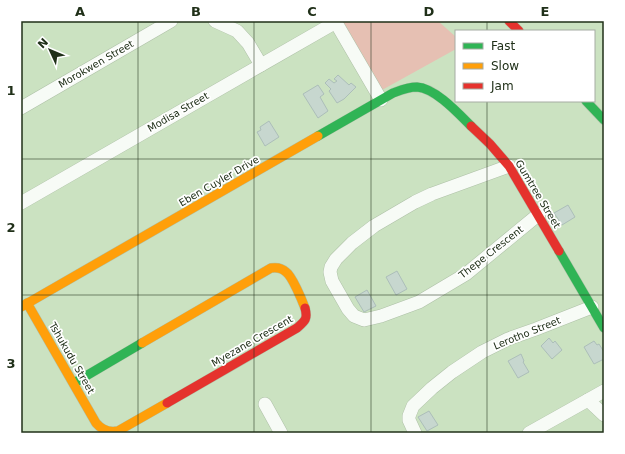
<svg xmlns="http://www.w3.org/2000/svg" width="625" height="454" font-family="'DejaVu Sans',sans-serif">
<rect width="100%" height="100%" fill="#cbe2c1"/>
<polygon fill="#e6c0b3" points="341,21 438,21 456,37 456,49 382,90"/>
<g fill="#c7d7cf" stroke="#acbeb9">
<polygon points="338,75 349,85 351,83 356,87 344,99 337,103 329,91 331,89 325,83 329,79 334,83 337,81 334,79"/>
<polygon points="318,85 324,94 320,97 328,111 318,118 303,94"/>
<polygon points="269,121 279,137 265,146 257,132 261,130 260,127"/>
<polygon points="568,205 575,217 562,225 554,213"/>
<polygon points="397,271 407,289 396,295 386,277"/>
<polygon points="367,290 376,306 364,312 355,297"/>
<polygon points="549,338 553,343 555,341 562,350 552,359 541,346"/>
<polygon points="594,341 597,345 599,344 604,352 604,359 594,364 584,347"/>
<polygon points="521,354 524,361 523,362 529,372 518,378 508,361"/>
<polygon points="429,411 438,425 427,431 418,417"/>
</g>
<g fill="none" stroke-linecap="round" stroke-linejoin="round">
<defs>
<g id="street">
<polyline points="215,21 237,31 248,43 261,65"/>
<polyline points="335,21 381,100"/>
<polyline points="21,108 171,21"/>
<polyline points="509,166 432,194 415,202 374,226 352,243 336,259 331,267 330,272 332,281 348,309 354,316 364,320 381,316 419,302 466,274 539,214"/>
<polyline points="21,203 336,22"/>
<polyline points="588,400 604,415"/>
<polyline points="265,404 281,433"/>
<polyline points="415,433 409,420 409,416 413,406 432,388 452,372 482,352 508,339 536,329 592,307"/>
<polyline points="529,433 604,391"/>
</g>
<g id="fast">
<polyline points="586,101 604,120"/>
<path d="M 318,136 L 393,93 C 401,90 408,87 417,87 C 435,88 458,113 471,126"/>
<polyline points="559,251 604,328"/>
<polyline points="74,383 142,343"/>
</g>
<g id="slow">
<path d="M 27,303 L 96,423 C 102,430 109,433 118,431 L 167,403"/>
<polyline points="21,307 318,136"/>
<path d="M 142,343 L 271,268 C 277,267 282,268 286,272 C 292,276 302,300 305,308"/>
</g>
<g id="jam">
<polyline points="509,21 519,31"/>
<polyline points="471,126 490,144 509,166 559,251"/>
<path d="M 167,403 L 297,328 C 305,321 308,319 305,308"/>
</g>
</defs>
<use href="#street" stroke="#aec0a7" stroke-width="14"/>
<use href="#fast" stroke="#aec0a7" stroke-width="10"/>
<use href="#slow" stroke="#aec0a7" stroke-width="10"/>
<use href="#jam" stroke="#aec0a7" stroke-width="10"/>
<use href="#street" stroke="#f7fbf6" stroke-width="13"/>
<use href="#fast" stroke="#30b455" stroke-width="9"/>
<use href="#slow" stroke="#ff9f0a" stroke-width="9"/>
<use href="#jam" stroke="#e5322d" stroke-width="9"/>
</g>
<path fill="none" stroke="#203019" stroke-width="1" stroke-opacity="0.55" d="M 138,21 L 138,433M 254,21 L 254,433M 371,21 L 371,433M 487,21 L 487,31M 487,101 L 487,433M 21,159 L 604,159M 21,295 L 604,295"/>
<g text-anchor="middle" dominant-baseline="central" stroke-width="3.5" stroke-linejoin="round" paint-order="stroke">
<g font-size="10" fill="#203019" stroke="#fff">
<text transform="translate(96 64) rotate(-30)">Morokwen Street</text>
<text transform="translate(178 112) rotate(-30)">Modisa Street</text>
<text transform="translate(219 181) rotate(-30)">Eben Cuyler Drive</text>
<text transform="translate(538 194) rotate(59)">Gumtree Street</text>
<text transform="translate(491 252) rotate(-38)">Thepe Crescent</text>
<text transform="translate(527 333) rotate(-22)">Lerotho Street</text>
<text transform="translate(252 341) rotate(-30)">Myezane Crescent</text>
<text transform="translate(72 358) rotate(60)">Tshukudu Street</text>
</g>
</g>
<rect width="625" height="454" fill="none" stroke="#ffffff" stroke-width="44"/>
<rect x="455" y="30" width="140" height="72" fill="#ffffff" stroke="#a6aca3"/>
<rect x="463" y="43" width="20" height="6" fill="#30b455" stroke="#a6aca3"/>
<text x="491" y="50" font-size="12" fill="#203019">Fast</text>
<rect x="463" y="63" width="20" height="6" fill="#ff9f0a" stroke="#a6aca3"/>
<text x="491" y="70" font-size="12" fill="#203019">Slow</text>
<rect x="463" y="83" width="20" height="6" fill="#e5322d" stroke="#a6aca3"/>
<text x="491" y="90" font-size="12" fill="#203019">Jam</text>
<g transform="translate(50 50) rotate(314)" stroke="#ffffff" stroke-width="3" paint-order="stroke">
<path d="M0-3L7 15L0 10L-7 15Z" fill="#203019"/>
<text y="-6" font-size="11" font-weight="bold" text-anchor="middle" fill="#203019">N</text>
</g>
<rect x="22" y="22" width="581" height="410" fill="none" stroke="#203019" stroke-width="1.5"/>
<g font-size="13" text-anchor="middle" font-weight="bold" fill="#203019">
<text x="80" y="16">A</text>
<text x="196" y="16">B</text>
<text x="312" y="16">C</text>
<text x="429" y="16">D</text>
<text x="545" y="16">E</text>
<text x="11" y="95">1</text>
<text x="11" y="232">2</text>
<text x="11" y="368">3</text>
</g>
</svg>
